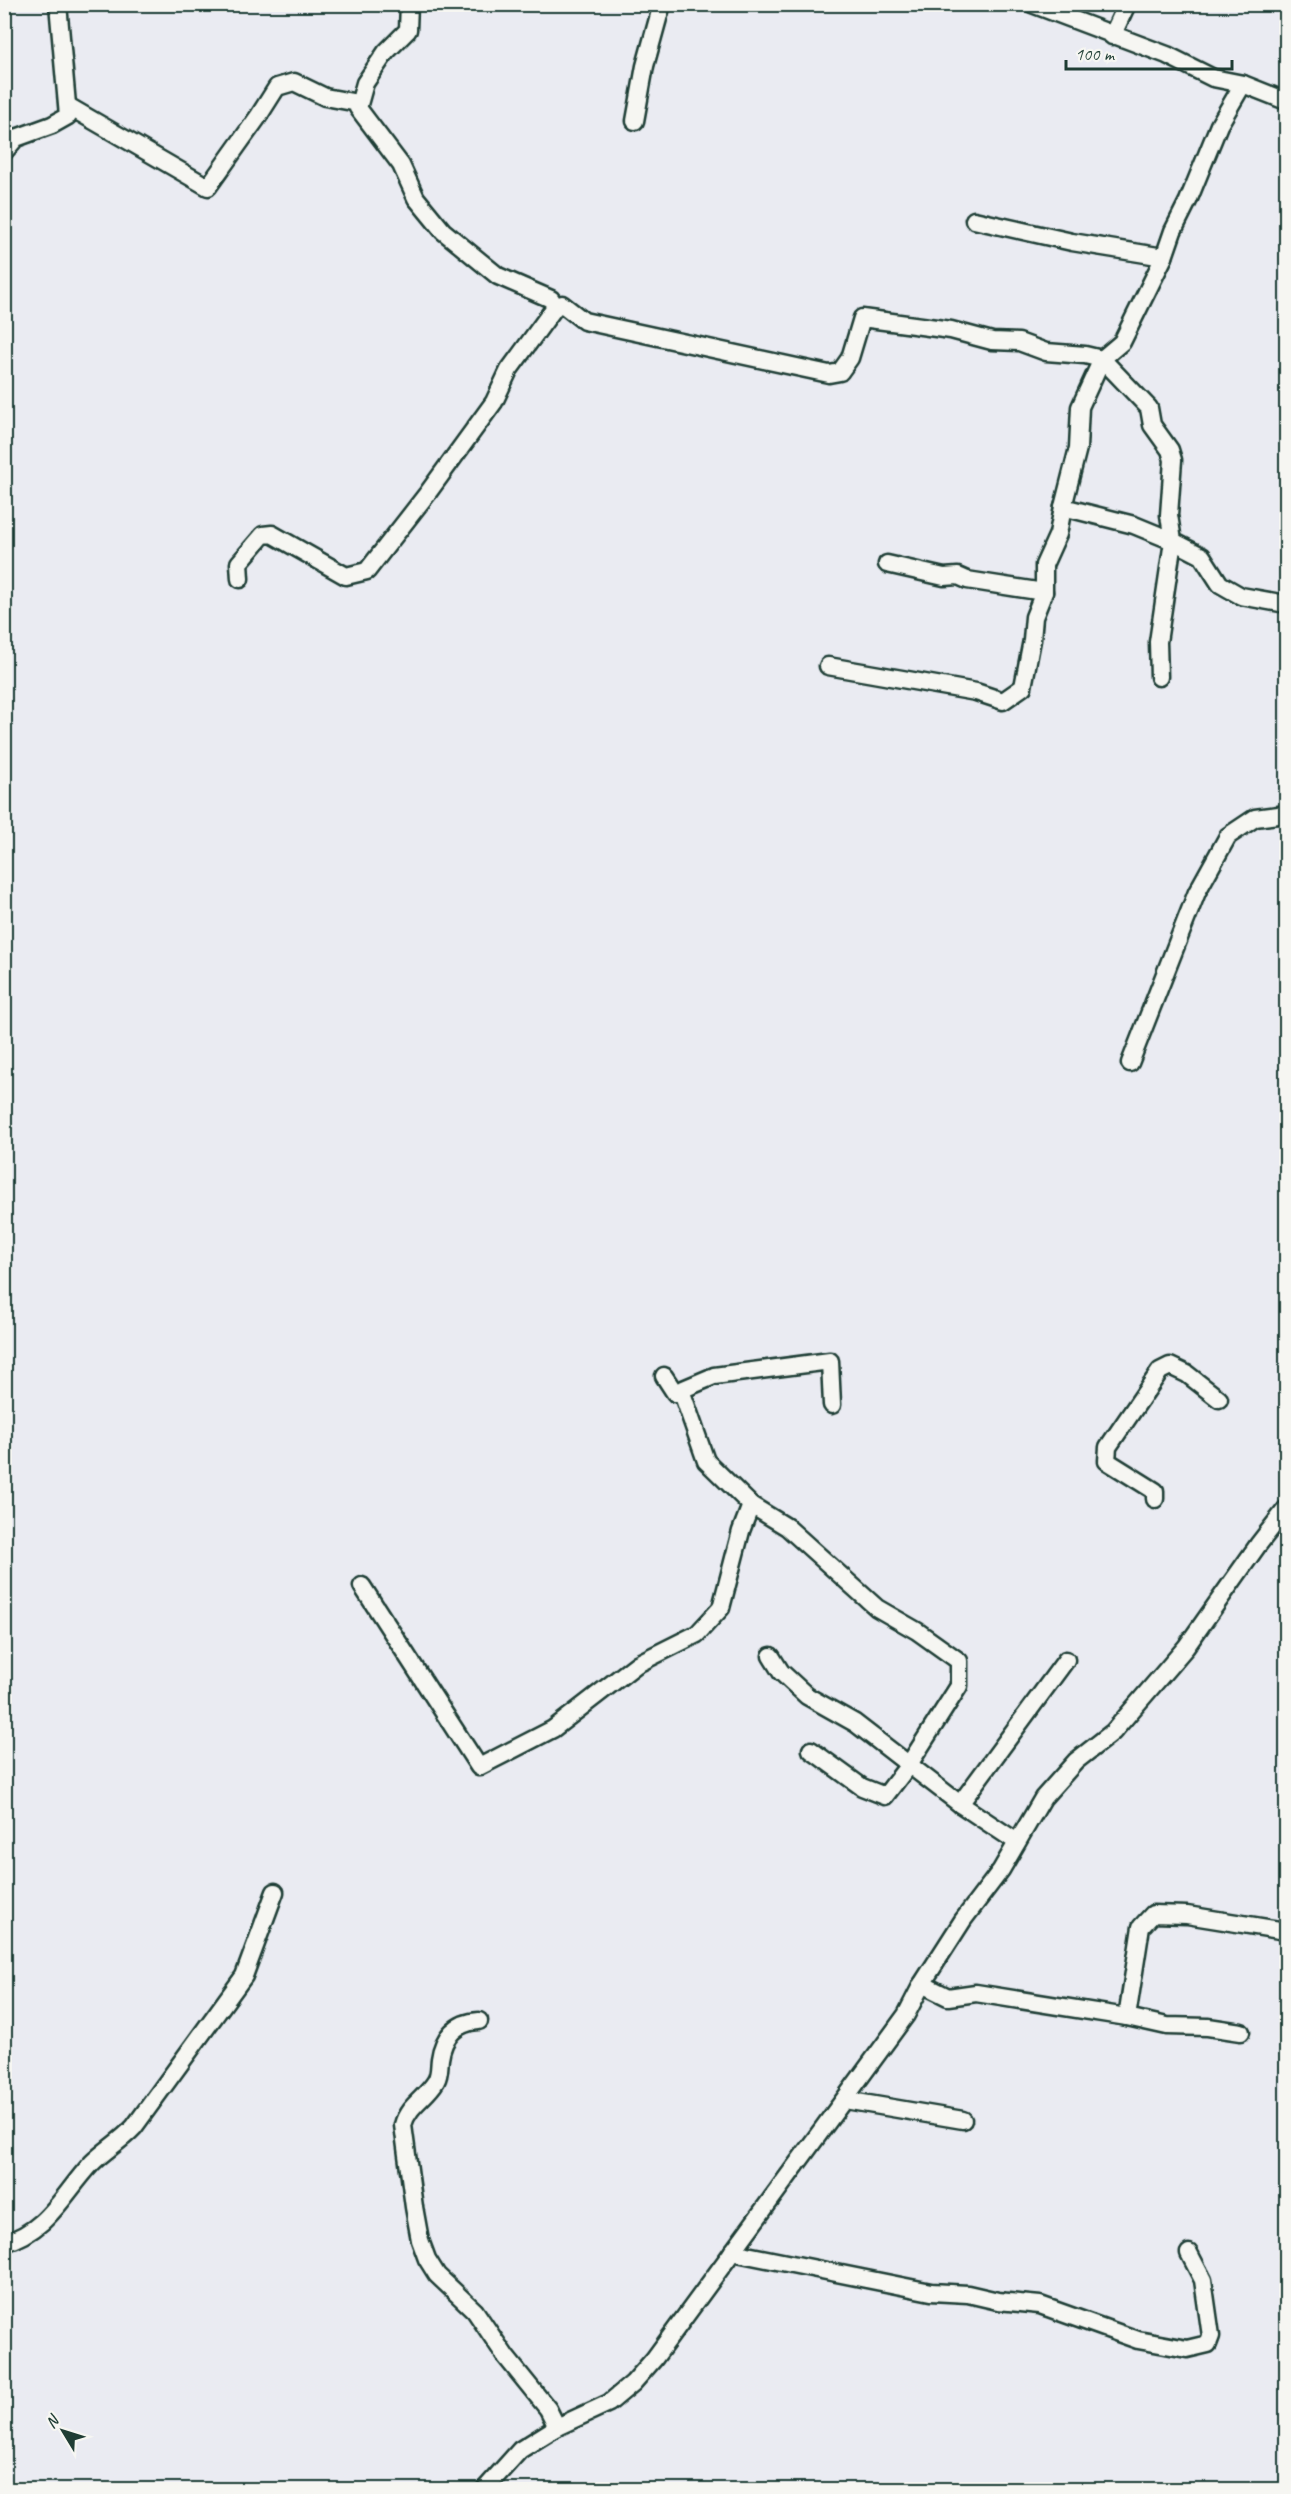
<svg xmlns="http://www.w3.org/2000/svg" width="1291" height="2494" font-family="Caveat,sans-serif">
<rect width="100%" height="100%" fill="#eaebf2"/>
<filter id="ink" filterUnits="userSpaceOnUse"><feTurbulence type="fractalNoise" baseFrequency=".0167" numOctaves="2"/><feDisplacementMap in="SourceGraphic" scale="12" xChannelSelector="R" yChannelSelector="G"/><feConvolveMatrix kernelMatrix="1 2 1 2 8 2 1 2 1" color-interpolation-filters="sRGB"/></filter>
<g filter="url(#ink)">
<g fill="none" stroke-linecap="round" stroke-linejoin="round">
<defs>
<g id="minor">
<polyline points="409,4 408,30 386,52 365,83 358,108 401,165 416,198 443,231 498,276 551,299 555,307 562,304 584,321 829,374 840,372 850,358 862,318 951,330 992,341 1019,342 1046,352 1085,355 1102,359 1122,342 1164,257 1173,231 1188,201 1219,125 1243,84"/>
<polyline points="1032,4 1167,55 1213,78 1243,84 1286,101"/>
<polyline points="1112,36 1127,4"/>
<polyline points="68,106 208,187 258,117 277,87 294,82 325,97 358,103"/>
<polyline points="635,121 645,66 662,4"/>
<polyline points="4,152 16,138 52,125 68,116 58,4"/>
<polyline points="974,220 1072,242 1164,257"/>
<polyline points="887,564 944,577 958,576 967,580 1044,592"/>
<polyline points="240,579 239,563 263,535 272,534 346,576 367,571 427,494 494,402 509,370 555,307"/>
<polyline points="828,666 976,692 1003,701 1023,687 1032,640 1034,617 1044,592 1044,565 1058,534 1063,507"/>
<polyline points="1159,677 1158,642 1173,541 1134,525 1063,507 1078,448 1080,407 1102,359 1149,408 1152,425 1170,450 1173,460 1169,515 1173,541 1202,556 1220,584 1241,596 1286,604"/>
<polyline points="1130,1063 1197,892 1228,836 1255,818 1286,814"/>
<polyline points="664,1376 675,1393 681,1390 706,1461 751,1505 787,1527 877,1608 917,1631 959,1661 959,1686 908,1766 885,1796 862,1787 811,1750"/>
<polyline points="681,1390 714,1376 830,1361 832,1405"/>
<polyline points="1155,1499 1155,1491 1107,1461 1108,1447 1160,1371 1170,1366 1187,1374 1219,1399"/>
<polyline points="362,1586 479,1767 553,1729 637,1664 697,1634 721,1608 741,1531 751,1505"/>
<polyline points="771,1656 781,1672 807,1696 855,1723 960,1804 1017,1842"/>
<polyline points="960,1804 1066,1660"/>
<polyline points="1127,2017 976,1993 948,1997 922,1984 963,1920 1001,1870 1043,1798 1076,1761 1113,1732 1186,1647 1258,1545 1286,1509"/>
<path d="M 479,2021 C 456,2022 443,2037 440,2059 C 439,2066 440,2074 436,2081 C 426,2098 408,2105 403,2125 L 414,2207 L 420,2240 L 427,2259 L 437,2275 L 475,2311 L 506,2357 L 548,2409 L 557,2427"/>
<polyline points="1241,2032 1208,2027 1167,2026 1127,2017 1141,1927 1153,1914 1187,1915 1286,1931"/>
<polyline points="845,2100 963,2120"/>
<path d="M 4,2243 C 48,2231 63,2194 92,2163 C 105,2150 121,2141 134,2127 L 244,1976 L 275,1892"/>
<polyline points="732,2252 931,2292 968,2294 998,2301 1040,2305 1138,2340 1187,2349 1208,2344 1211,2336 1203,2280 1189,2253"/>
<polyline points="484,2490 520,2450 557,2427 609,2403 633,2383 654,2359 906,2015 922,1984"/>
</g>
</defs>
<use href="#minor" stroke="#1f3d34" stroke-width="21"/>
<use href="#minor" stroke="#f6f6f2" stroke-width="16"/>
</g>
</g>
<rect width="1291" height="2494" fill="none" stroke="#f6f6f2" stroke-width="24"/>
<rect x="12" y="12" width="1267" height="2470" fill="none" stroke="#1f3d34" stroke-width="2" filter="url(#ink)"/>
<g transform="translate(63 2431) rotate(308)" stroke="#f6f6f2" stroke-width="4.5" paint-order="stroke">
<path d="M0-4.5L10 22L0 15L-10 22Z" fill="#1f3d34"/>
<text y="-9" font-size="16" font-weight="bold" text-anchor="middle" fill="#1f3d34">N</text>
</g>
<path d="M1066 60v9h166v-9" fill="none" stroke="#1f3d34" stroke-width="3"/>
<text x="1075" y="60" font-size="18" fill="#1f3d34" stroke="#f6f6f2" stroke-width="4.5" paint-order="stroke">100 m</text>
</svg>
